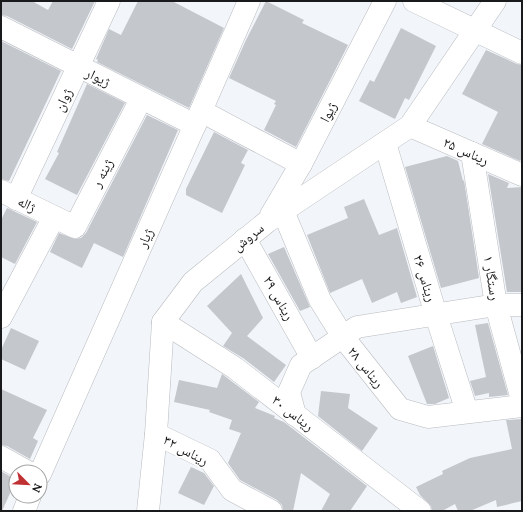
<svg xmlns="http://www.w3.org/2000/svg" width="523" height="512" font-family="Lora,'Noto Naskh Arabic',serif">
<rect width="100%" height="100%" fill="#f2f5f9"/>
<g fill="#c4c7cb">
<polygon points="1,1 32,1 48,10 53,1 95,1 72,49 7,16 1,15"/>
<polygon points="138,1 172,1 224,28 189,108 97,62 98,60 96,59 109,29 121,35"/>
<polygon points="266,1 304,20 302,23 348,45 296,147 264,130 276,105 274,104 276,101 229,78 246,40"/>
<polygon points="401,28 436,46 409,100 405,98 395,119 359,101 370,80 374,82"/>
<polygon points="1,41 61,71 9,181 1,179"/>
<polygon points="486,50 517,64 522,65 522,158 520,161 482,144 498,112 462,94"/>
<polygon points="87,84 125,103 77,195 45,179 59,153 57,152"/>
<polygon points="147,115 178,130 123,257 94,243 82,268 50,252 59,233 75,239 81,238 86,233"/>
<polygon points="214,132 248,150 241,163 245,165 222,213 186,195 186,189"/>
<polygon points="447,156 458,161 463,181 464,180 479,278 441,288 405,167"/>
<polygon points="488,174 509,183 507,188 522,187 522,292 507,292"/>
<polygon points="364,199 379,235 397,228 417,297 401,303 397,292 372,303 362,279 330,293 307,235 348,218 344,207"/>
<polygon points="7,208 37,222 15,264 1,257 1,220"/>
<polygon points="284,247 310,307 300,311 268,254"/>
<polygon points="241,274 263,318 247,336 286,365 274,382 243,358 223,346 232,333 207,306"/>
<polygon points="488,323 508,395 489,397 489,393 475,396 470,381 486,377 475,325"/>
<polygon points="11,328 39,341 25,370 1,359 1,350"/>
<polygon points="433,346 449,398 435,404 427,404 408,356"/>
<polygon points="222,374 259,402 255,408 275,416 274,418 284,422 367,486 350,511 321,511 330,494 301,473 293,511 283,511 282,505 277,500 240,480 228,463 241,433 229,429 232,420 209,412 210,410 174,402 179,380 217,388"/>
<polygon points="1,389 47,410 33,438 38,441 30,459 7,446 1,445"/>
<polygon points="321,391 350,394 348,408 378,428 362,451 318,416"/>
<polygon points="522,419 522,501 497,507 496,500 470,511 458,511 455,504 442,511 432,511 431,506 420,495 416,487 443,474 442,471 470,458 512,449 506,420"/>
<polygon points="191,467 204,473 214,486 204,505 178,493"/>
<polygon points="1,471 16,480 2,511 1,511"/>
</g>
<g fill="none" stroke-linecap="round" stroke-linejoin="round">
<defs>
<g id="minor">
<polyline points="414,1 522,53"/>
<polyline points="1,27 195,125"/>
<polyline points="201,111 301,164"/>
<polyline points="410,126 522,175"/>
<polyline points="385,143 436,315 467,412"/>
<polyline points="472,153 496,305 522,400"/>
<polyline points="1,191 75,227 141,99"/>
<polyline points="16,199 109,1"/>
<polyline points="283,211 320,300 343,337 400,409 428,417 522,406"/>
<polyline points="271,215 301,164 385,1"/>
<polyline points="245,239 312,358"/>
<polyline points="1,317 54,217"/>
<polyline points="163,322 235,368 420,511"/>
<polyline points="295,415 289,392 301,365 357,327 496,305 522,305"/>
<polyline points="156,434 210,460 232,490 271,511"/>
<polyline points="1,457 28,472"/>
<polyline points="40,474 201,111 249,1"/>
<polyline points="24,511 30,496"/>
<polyline points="148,511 156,434 163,322 193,282 268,221 410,126 495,1"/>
</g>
</defs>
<use href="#minor" stroke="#b8bbbf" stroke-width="23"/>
<use href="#minor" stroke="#fff" stroke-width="22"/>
</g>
<g text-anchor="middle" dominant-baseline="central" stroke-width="3.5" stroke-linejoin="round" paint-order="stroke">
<g font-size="14" fill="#191a1b" stroke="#fff">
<text transform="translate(98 77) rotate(26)">ژیوار</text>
<text transform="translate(63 100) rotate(-65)">ژوان</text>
<text transform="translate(328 112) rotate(-63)">ژیوا</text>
<text transform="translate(466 151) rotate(24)">ریناس ۲۵</text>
<text transform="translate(102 173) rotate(-62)">ژینه ر</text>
<text transform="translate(27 204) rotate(26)">ژاله</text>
<text transform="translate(248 237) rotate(-39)">سروش</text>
<text transform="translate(145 238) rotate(-66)">ژیار</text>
<text transform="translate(425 278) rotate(73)">ریناس ۲۶</text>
<text transform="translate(492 278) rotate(81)">رستگار ۱</text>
<text transform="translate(279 298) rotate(61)">ریناس ۲۹</text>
<text transform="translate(366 367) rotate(51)">ریناس ۲۸</text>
<text transform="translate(293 413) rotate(38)">ریناس ۳۰</text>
<text transform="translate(186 450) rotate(28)">ریناس ۳۲</text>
</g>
</g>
<rect width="523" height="512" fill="none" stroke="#191a1b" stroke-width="4"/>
<g transform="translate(28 484) rotate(114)"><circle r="19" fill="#ffffff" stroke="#a3a3a4"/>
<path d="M0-3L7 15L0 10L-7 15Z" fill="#c03133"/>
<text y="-6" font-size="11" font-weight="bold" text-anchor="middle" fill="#191a1b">N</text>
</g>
</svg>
